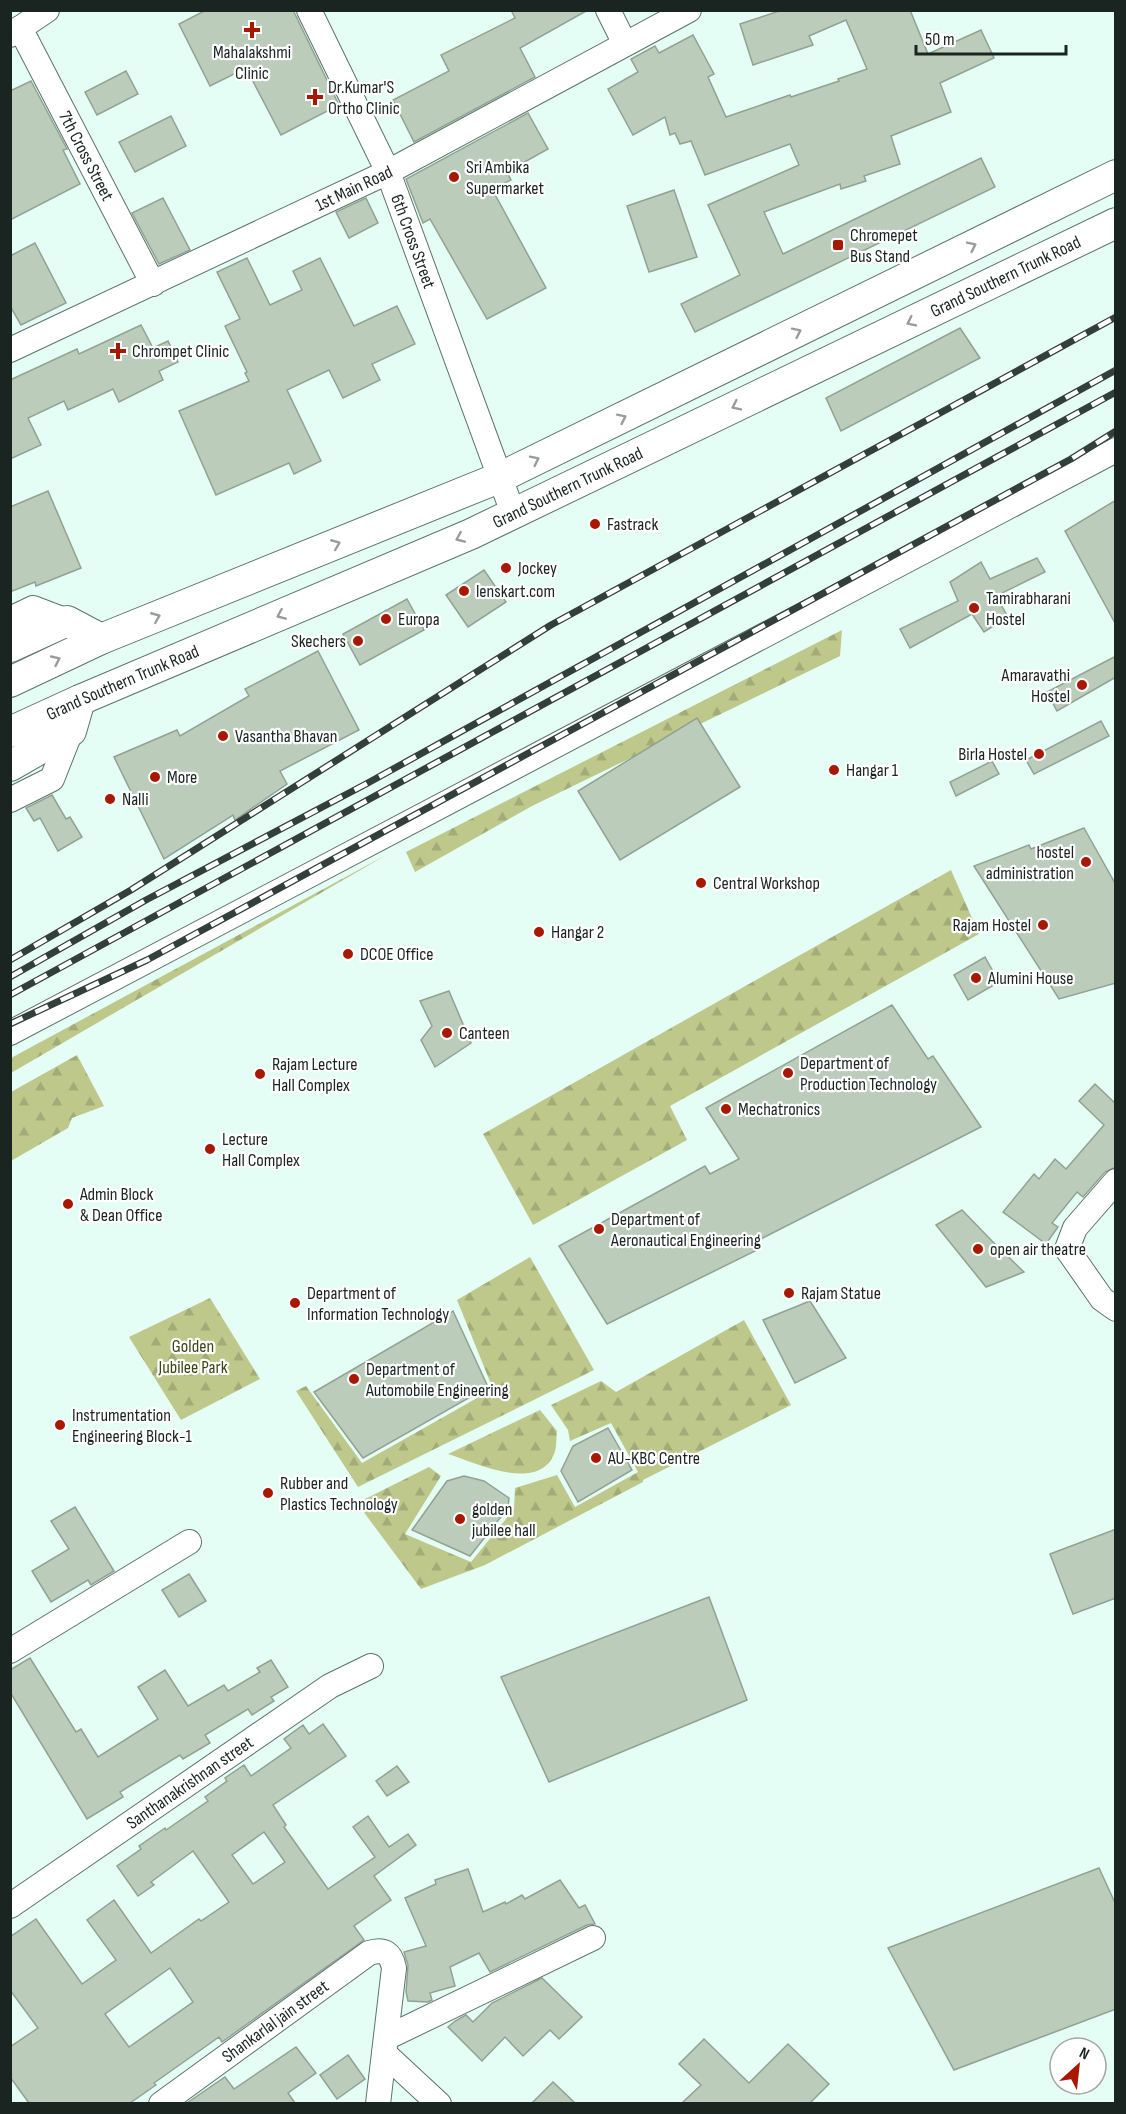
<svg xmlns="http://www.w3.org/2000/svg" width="1126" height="2114" font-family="'Sofia Sans Condensed',sans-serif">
<defs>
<pattern id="forest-firs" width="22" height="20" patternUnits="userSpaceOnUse" patternTransform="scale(1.5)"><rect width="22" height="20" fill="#bec88b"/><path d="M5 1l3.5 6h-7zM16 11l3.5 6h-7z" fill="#a3ac78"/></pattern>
</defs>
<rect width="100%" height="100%" fill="#e4fef5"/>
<g fill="url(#forest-firs)">
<polygon points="842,630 840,656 532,806 415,872 406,852"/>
<polygon points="388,854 11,1073 11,1058"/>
<polygon points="951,870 979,934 670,1106 687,1140 533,1225 483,1134"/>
<polygon points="77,1055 104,1106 72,1118 68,1128 11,1161 11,1092"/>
<polygon points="530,1257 594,1370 358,1487 296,1391 306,1386 362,1463 493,1389 457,1300"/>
<polygon points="210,1298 260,1379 181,1420 129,1337"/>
<polygon points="744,1320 791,1405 643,1480 643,1482 485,1565 421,1589 357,1503 429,1467 441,1476 405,1534 471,1562 514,1509 515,1488 557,1475 575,1507 638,1472 611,1423 570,1441 568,1430 551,1405 601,1381 616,1392"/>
<path d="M 540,1410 L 557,1431 C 556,1438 557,1448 554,1454 C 538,1493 476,1463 448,1454 Z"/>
</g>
<g fill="#bcb" stroke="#92a292" stroke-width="1.5" fill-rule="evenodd">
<polygon points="206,10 293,10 339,105 281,135 246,68 210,86 179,24"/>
<polygon points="511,10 588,10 520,48 535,77 414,142 393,100 449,71 441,55 515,18"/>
<polygon points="782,10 910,10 928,54 981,30 994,58 940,83 951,112 891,136 900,164 864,176 866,181 841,189 840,184 764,212 783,254 981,158 995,187 695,332 681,304 740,275 708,205 799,165 790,144 705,175 691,141 680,144 675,133 670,135 665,117 633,135 608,89 638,72 631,59 655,46 659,53 693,35 714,74 708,77 726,117 790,95 791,97 839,81 838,79 867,69 846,20 809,36 813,45 753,65 740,24"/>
<polygon points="126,71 138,94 97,115 85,92"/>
<polygon points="31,81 67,149 63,150 80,184 10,220 10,91"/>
<polygon points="528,113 548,149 507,172 511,180 492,189 546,288 487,319 430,219 423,223 406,179"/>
<polygon points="171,116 186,146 135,172 119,142"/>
<polygon points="674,190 697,257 649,272 627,206"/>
<polygon points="163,198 190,250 159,264 132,213"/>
<polygon points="366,198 378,223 349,238 336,212"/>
<polygon points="35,243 66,303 21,325 10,306 10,256"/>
<polygon points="247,258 270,305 302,290 293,271 320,258 354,326 397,306 415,344 372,364 380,380 343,398 329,370 287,390 321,461 294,474 289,463 216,495 179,411 249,381 245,373 247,372 225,326 240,319 217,272"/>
<polygon points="141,325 153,348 168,341 178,362 159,371 163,380 119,402 113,389 68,410 64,401 28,418 41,445 10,459 10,380 77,349 79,354"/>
<polygon points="960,328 980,358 841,431 826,398"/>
<polygon points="48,491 81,568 36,586 35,582 10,592 10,507"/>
<polygon points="1116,500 1116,625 1065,531"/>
<polygon points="1037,558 1045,572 996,596 1008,617 984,632 972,614 910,648 900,629 958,601 950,582 981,562 990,579"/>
<polygon points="484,570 506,602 468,627 446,595"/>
<polygon points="407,599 424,630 360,665 343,634"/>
<polygon points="318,651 359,730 280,771 287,784 235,820 233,815 164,859 114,757 177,730 180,736 249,696 245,689"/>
<polygon points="1116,656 1116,677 1057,711 1047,692"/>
<polygon points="697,718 740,787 620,860 578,791"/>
<polygon points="1101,721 1109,736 1034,774 1026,760"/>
<polygon points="992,761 999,774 956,796 950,782"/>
<polygon points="52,795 66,819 70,817 82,837 58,851 40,818 34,821 26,808"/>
<polygon points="1084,828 1116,885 1116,983 1059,999 974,866 1029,845 1031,849"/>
<polygon points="985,957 999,982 968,1000 954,975"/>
<polygon points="449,991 471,1043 435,1067 421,1040 432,1026 420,1001"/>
<polygon points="892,1005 928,1059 933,1056 981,1127 751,1244 755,1251 607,1324 559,1246 705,1166 710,1174 739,1159 706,1108"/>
<polygon points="1095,1084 1116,1104 1116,1167 1105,1172 1083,1197 1077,1192 1052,1223 1058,1227 1046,1244 1003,1212 1034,1174 1039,1179 1055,1159 1066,1169 1104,1125 1079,1101"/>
<polygon points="962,1210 992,1241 1024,1272 986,1287 936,1225"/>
<polygon points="810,1301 846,1358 795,1383 763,1320"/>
<polygon points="453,1311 488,1387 363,1458 314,1392"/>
<polygon points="608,1428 632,1470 578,1502 561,1471 573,1446"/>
<polygon points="464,1476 484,1481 509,1498 508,1508 470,1556 412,1530 447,1481"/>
<polygon points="75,1507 114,1571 91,1585 88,1580 51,1602 32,1571 69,1549 51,1521"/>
<polygon points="1116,1529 1116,1598 1073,1614 1050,1554"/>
<polygon points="189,1574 206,1601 179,1617 162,1590"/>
<polygon points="709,1597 747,1700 549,1782 501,1677"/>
<polygon points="30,1658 76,1732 81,1729 98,1757 158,1719 138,1687 165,1670 188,1706 224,1685 228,1691 260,1672 257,1668 271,1660 288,1687 271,1697 274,1701 252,1715 248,1709 205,1735 210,1743 183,1759 180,1755 120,1792 123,1797 87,1819 10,1692 10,1670"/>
<path d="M 323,1724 L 346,1756 L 273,1805 L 286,1825 L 284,1827 L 328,1889 L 375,1857 L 353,1827 L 368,1816 L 389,1847 L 408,1834 L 416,1845 L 374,1876 L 391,1900 L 354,1926 L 364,1940 L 222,2042 L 219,2037 L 154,2083 L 156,2085 L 130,2103 L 29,2103 L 10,2077 L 10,2047 L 38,2028 L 10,1990 L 10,1937 L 36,1919 L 82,1984 L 116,1960 L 87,1920 L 114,1900 L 151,1953 L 199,1919 L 201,1921 L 229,1902 L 193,1851 L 151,1882 L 154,1885 L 138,1896 L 117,1866 L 141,1849 L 139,1846 L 165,1828 L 166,1830 L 208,1801 L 205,1797 L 227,1781 L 225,1778 L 244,1765 L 251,1776 L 291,1748 L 284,1739 L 303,1725 L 309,1734 ZM 264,1832 L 285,1862 L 253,1884 L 232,1855 ZM 170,1968 L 193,2002 L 129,2047 L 105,2014 Z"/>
<polygon points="397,1766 409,1782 387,1796 376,1781"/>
<polygon points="1099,1868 1116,1905 1116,2009 954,2070 888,1948"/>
<polygon points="468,1869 483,1912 505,1902 506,1904 522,1895 525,1899 560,1880 579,1908 585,1905 595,1924 587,1925 490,1972 479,1953 450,1967 455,1986 430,1993 432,2000 428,2002 408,2001 406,1992 408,1965 404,1952 426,1946 405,1898 436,1884 435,1880"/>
<polygon points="542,1978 582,2017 559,2039 550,2030 523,2056 505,2037 482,2061 448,2027 455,2021 466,2015 473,2022 492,2003"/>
<polygon points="704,2039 749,2083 788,2044 829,2084 810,2103 682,2103 701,2085 679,2064"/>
<polygon points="296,2047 316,2073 288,2093 295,2103 187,2103 225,2077 234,2089"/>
<polygon points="348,2055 365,2079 337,2099 320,2075"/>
<polygon points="553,2082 575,2103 532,2103"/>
</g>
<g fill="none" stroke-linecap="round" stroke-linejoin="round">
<defs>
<g id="minor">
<path id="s1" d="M 309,10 L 388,172 L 513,513"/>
<polyline points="608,10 625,44"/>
<path id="s2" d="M 20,28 L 153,284"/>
<polyline points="10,35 47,10"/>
<path id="s3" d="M 10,350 L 388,172 L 689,10"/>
<polyline points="10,619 33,608 67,621"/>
<polyline points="10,800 52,779 71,731"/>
<polyline points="10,1033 1116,450"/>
<polyline points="1116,1181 1075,1228 1067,1249 1102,1299 1116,1309"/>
<polyline points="10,1651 189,1542"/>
<path id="s4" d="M 10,1906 L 330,1686 L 371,1666"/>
<polyline points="386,2038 593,1938"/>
<polyline points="384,2053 439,2104"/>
<path id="s5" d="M 161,2104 L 369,1953 C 384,1948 391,1953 394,1968 L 378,2104"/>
</g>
<g id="major">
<polyline points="10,647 67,621 101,639"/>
<polyline points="10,682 101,639 501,477 1116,175"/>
<path id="s6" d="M 10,732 L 80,700 L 471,534 L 1116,223"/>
<polyline points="10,766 71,731 80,700"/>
</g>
</defs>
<use href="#minor" stroke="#5c736b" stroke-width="26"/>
<use href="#major" stroke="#5c736b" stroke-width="32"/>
<use href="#minor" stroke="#fff" stroke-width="24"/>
<use href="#major" stroke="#fff" stroke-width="30"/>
<defs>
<g id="rail">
<polyline points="10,960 131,890 551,625 1116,317"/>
<polyline points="10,977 146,900 366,784 1116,370"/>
<polyline points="10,995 1116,392"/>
<polyline points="10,1024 147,960 1071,459 1116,431"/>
</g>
</defs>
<use href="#rail" stroke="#333f3b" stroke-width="7"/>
<use href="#rail" stroke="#fff" stroke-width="4.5" stroke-dasharray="14" stroke-linecap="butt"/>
</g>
<defs><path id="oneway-chevron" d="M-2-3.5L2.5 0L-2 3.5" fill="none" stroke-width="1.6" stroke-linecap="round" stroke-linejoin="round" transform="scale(1.5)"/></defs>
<g stroke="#989c9b">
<use href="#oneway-chevron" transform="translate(972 246) rotate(-26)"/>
<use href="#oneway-chevron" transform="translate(911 322) rotate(154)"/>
<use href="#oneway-chevron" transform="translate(797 332) rotate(-26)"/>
<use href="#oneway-chevron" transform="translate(736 406) rotate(154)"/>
<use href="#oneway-chevron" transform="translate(622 418) rotate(-26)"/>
<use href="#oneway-chevron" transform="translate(535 460) rotate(-26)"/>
<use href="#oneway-chevron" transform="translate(460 538) rotate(157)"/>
<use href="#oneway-chevron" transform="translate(336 544) rotate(-22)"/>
<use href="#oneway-chevron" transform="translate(281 615) rotate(157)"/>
<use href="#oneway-chevron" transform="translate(156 617) rotate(-22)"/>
<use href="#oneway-chevron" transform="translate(56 660) rotate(-25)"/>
</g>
<g fill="#a81700" stroke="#fff" stroke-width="2">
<path d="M249 21h6v6h6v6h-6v6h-6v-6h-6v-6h6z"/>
<path d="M312 88h6v6h6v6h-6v6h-6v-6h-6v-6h6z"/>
<circle cx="454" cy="177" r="6"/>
<rect x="832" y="239" width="12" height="12" rx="3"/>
<path d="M115 342h6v6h6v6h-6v6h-6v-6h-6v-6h6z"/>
<circle cx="595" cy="524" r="6"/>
<circle cx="506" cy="568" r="6"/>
<circle cx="464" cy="591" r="6"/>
<circle cx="974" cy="608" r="6"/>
<circle cx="386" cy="619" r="6"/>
<circle cx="358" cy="641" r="6"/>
<circle cx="1082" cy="685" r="6"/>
<circle cx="223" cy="736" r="6"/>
<circle cx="1039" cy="754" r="6"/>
<circle cx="834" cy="770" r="6"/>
<circle cx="155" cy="777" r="6"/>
<circle cx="110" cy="799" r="6"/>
<circle cx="1086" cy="862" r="6"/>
<circle cx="701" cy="883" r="6"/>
<circle cx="1043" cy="925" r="6"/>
<circle cx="539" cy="932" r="6"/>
<circle cx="348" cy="954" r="6"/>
<circle cx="976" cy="978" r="6"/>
<circle cx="447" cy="1033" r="6"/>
<circle cx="788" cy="1073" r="6"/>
<circle cx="260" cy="1074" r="6"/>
<circle cx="726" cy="1109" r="6"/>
<circle cx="210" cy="1149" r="6"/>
<circle cx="68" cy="1204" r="6"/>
<circle cx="599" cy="1229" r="6"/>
<circle cx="978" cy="1249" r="6"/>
<circle cx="789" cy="1293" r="6"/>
<circle cx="295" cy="1303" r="6"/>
<circle cx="354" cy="1379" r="6"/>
<circle cx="60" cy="1425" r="6"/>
<circle cx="596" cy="1458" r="6"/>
<circle cx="268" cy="1493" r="6"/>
<circle cx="460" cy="1519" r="6"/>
</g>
<g text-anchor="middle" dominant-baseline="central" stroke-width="4.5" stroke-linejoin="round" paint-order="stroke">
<g font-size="18" fill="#1a2421" stroke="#fff" text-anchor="start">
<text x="252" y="52" text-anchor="middle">Mahalakshmi<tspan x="252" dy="21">Clinic</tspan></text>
<text x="328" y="87">Dr.Kumar'S<tspan x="328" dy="21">Ortho Clinic</tspan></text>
<text x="466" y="167">Sri Ambika<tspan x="466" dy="21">Supermarket</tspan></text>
<text x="850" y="235">Chromepet<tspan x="850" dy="21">Bus Stand</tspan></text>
<text x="132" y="351">Chrompet Clinic</text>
<text x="607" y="524">Fastrack</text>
<text x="518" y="568">Jockey</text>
<text x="476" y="591">lenskart.com</text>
<text x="986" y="598">Tamirabharani<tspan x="986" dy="21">Hostel</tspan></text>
<text x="398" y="619">Europa</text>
<text x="346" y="641" text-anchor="end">Skechers</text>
<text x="1070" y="675" text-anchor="end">Amaravathi<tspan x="1070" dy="21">Hostel</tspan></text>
<text x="235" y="736">Vasantha Bhavan</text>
<text x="1027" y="754" text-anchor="end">Birla Hostel</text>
<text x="846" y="770">Hangar 1</text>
<text x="167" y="777">More</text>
<text x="122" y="799">Nalli</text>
<text x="1074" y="852" text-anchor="end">hostel<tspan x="1074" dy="21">administration</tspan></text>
<text x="713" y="883">Central Workshop</text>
<text x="1031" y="925" text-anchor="end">Rajam Hostel</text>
<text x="551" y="932">Hangar 2</text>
<text x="360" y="954">DCOE Office</text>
<text x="988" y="978">Alumini House</text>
<text x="459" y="1033">Canteen</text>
<text x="800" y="1063">Department of<tspan x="800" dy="21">Production Technology</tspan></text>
<text x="272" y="1064">Rajam Lecture<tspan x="272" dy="21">Hall Complex</tspan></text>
<text x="738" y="1109">Mechatronics</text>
<text x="222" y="1139">Lecture<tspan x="222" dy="21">Hall Complex</tspan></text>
<text x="80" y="1194">Admin Block<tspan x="80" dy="21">&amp; Dean Office</tspan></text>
<text x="611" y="1219">Department of<tspan x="611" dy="21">Aeronautical Engineering</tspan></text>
<text x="990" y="1249">open air theatre</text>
<text x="307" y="1293">Department of<tspan x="307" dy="21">Information Technology</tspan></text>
<text x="801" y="1293">Rajam Statue</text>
<text x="366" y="1369">Department of<tspan x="366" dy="21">Automobile Engineering</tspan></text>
<text x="72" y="1415">Instrumentation<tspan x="72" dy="21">Engineering Block-1</tspan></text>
<text x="608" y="1458">AU-KBC Centre</text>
<text x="280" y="1483">Rubber and<tspan x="280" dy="21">Plastics Technology</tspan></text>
<text x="472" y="1509">golden<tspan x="472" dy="21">jubilee hall</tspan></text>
</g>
<g font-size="18" fill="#1a2421" stroke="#fff">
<text stroke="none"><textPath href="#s2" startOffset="144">7th Cross Street</textPath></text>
<text stroke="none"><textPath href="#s3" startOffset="380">1st Main Road</textPath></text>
<text stroke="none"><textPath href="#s1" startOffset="254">6th Cross Street</textPath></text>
<text stroke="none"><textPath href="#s6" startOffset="1095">Grand Southern Trunk Road</textPath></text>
<text stroke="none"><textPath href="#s6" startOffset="609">Grand Southern Trunk Road</textPath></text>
<text stroke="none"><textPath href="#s6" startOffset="123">Grand Southern Trunk Road</textPath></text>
<text stroke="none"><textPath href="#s4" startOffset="218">Santhanakrishnan street</textPath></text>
<text stroke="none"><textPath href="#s5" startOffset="141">Shankarlal jain street</textPath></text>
</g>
<g font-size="18" fill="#3e4416" stroke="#fff">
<text x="193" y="1346">Golden<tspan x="193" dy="21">Jubilee Park</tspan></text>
</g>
</g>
<rect width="1126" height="2114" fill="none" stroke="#1a2421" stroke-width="24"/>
<g transform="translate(1078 2066) rotate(27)"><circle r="28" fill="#ffffff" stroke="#a3a7a6" stroke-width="1.5"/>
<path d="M0-4.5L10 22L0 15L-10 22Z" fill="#a81700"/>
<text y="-9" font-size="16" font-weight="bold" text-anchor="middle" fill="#1a2421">N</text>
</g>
<path d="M916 45v9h150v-9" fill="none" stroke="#1a2421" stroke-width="3"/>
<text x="925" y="45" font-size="18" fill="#1a2421" stroke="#ffffff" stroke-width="4.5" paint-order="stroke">50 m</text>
</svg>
